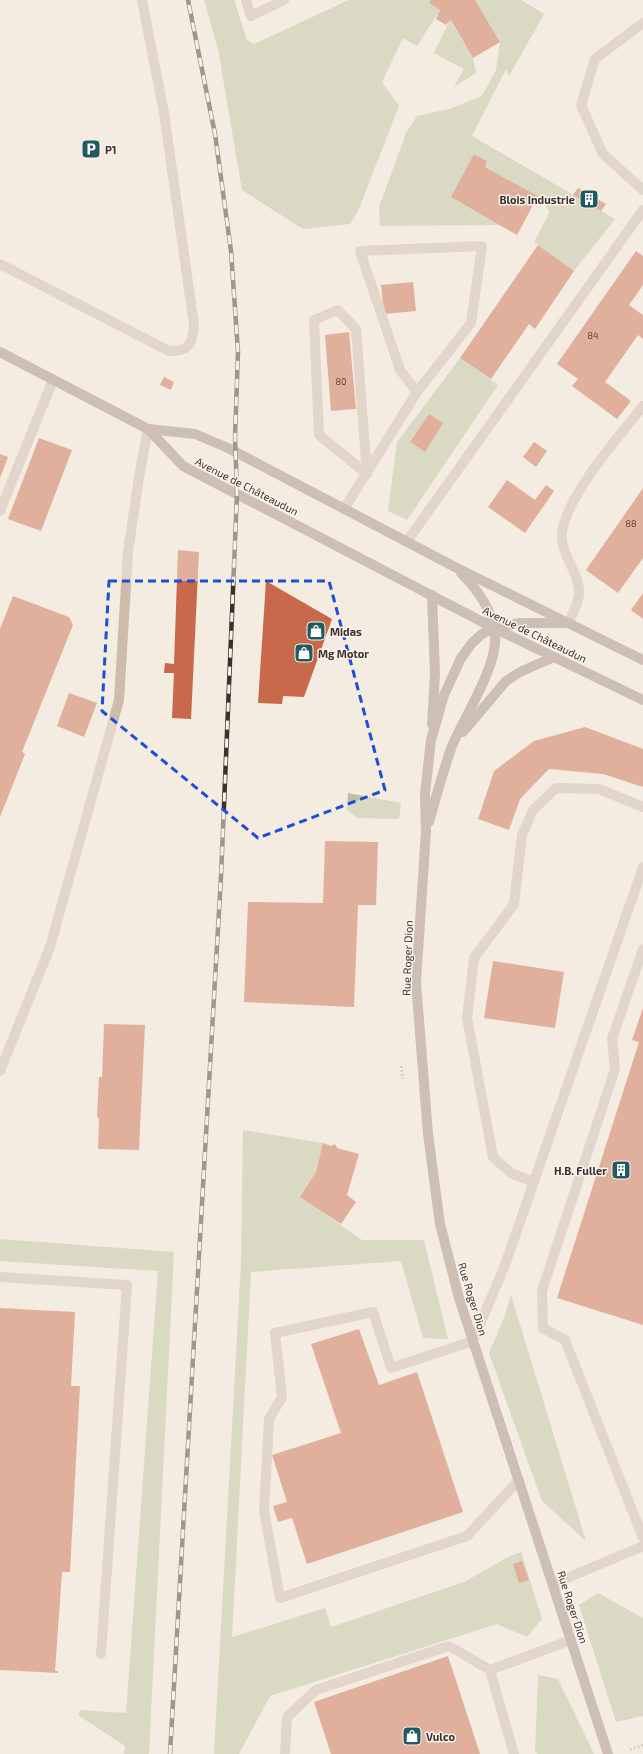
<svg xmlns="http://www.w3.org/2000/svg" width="643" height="1754" font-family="'Exo 2',sans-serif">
<rect width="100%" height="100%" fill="#f4ebe1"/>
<g fill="#b8c4a0">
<polygon points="204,0 234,0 247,40 254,44 349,0 431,0 429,3 440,10 417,46 403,38 382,82 399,106 358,211 350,224 303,229 242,190 218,49"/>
<polygon points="475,0 521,0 544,14 509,76 506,69 472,136 615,219 574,271 534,242 550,212 538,196 485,167 487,161 475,154 451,197 501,225 380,226 379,207 406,133 417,116 449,109 482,96 496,70 500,42"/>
<polygon points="450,20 473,58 476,73 454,87 464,69 434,53"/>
<polygon points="460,358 498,385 407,520 388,511 397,442"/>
<polygon points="348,793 401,803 399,819 358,818 347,810"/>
<polygon points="243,1130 323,1143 316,1172 301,1197 362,1240 424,1240 448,1339 423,1338 401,1261 251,1272 232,1637 325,1608 331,1627 464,1582 510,1556 521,1552 542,1619 527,1637 497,1624 270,1696 239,1754 214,1754 241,1262"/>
<polygon points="0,1239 174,1252 149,1754 124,1754 125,1746 78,1715 80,1710 126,1713 158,1271 0,1261"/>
<polygon points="511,1295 586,1541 542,1501 489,1353 505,1315"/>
<polygon points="598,1593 643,1618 643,1716 616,1722 579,1605"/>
<polygon points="538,1675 558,1679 594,1754 538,1754 535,1752"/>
</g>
<g fill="#c8694b">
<polygon points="431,0 475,0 500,42 473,58 452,22 450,20 446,25 436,19 440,10 429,3"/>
<polygon points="474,154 487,161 485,167 538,196 517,235 451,197"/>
<polygon points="578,188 606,204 601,211 573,195"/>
<polygon points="538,245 574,271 535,329 529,324 491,379 460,358"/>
<polygon points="636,251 643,256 643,285 629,305 643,315 643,339 638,335 605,382 631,401 617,419 572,386 578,379 557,364"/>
<polygon points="413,282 416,311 384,314 381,285"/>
<polygon points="349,332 356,409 331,411 325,335"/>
<polygon points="164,377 174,382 171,390 160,385"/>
<polygon points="429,414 443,423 425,452 410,442"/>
<polygon points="39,438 72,450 41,531 8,519"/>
<polygon points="534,442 547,451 536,467 523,457"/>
<polygon points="0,454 8,457 0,478"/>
<polygon points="507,480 535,500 546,485 554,491 525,533 488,507"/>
<polygon points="643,488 643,558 618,593 586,570"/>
<polygon points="178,550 199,552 191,719 172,718 174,673 164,673 165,663 174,664"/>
<polygon points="266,581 332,619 304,697 283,696 282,704 258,703"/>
<polygon points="643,593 643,619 631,610"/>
<polygon points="13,596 69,617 73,625 22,752 25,754 0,817 0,629"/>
<polygon points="69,693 97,703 84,737 57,726"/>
<polygon points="585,727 643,749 643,787 603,774 549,769 520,799 509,830 478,819 494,771 534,741"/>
<polygon points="325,841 378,842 376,905 358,905 354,1007 244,1002 248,902 323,903"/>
<polygon points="493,961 564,972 555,1028 484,1018"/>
<polygon points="643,1008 643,1325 557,1298 639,1042 632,1040"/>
<polygon points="104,1024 145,1025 139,1150 98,1149 99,1118 97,1117 99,1077 102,1077"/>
<polygon points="323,1143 331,1146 335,1144 337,1148 359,1154 347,1195 356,1202 341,1224 300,1197 316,1172"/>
<polygon points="0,1308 75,1312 71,1386 80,1386 70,1572 62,1572 55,1671 58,1671 58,1673 0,1670"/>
<polygon points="359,1329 379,1385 417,1372 463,1512 307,1564 292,1518 278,1522 273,1506 287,1502 272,1455 341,1433 311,1344"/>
<polygon points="522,1561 529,1580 519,1583 513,1564"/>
<polygon points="448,1656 480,1754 331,1754 314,1702"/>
</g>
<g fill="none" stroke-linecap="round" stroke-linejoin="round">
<g stroke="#b9a596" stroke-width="2.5" stroke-dasharray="2 2" stroke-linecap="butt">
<polyline points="401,1066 403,1079"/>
<polyline points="630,1750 643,1745"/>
</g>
<g stroke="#cdbbac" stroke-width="10">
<polyline points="246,0 251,16 284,0"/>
<polyline points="643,23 595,59 581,105 603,154 643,190"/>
<path d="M 0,264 L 169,351 C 189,352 193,343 194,325 L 164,113 L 142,0"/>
<polygon points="338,310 356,329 367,474 319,435 314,320"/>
<polyline points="344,509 417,392 471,323 482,246 360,251 400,370 417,392"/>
<polyline points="407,541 643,210"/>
<path d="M 568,623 C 582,596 583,591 570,563 C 567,557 563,548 562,540 C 558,505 621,434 643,406"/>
<polyline points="643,949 612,1039 615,1069 542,1291 543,1328 565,1340 643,1538"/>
<polyline points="0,1071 50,947 119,700 128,552 139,477 148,429"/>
<polyline points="534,1182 511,1173 493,1157 467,1018 474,958 514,904 522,835 533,810 556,788 599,789 643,807"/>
<polyline points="0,1277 127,1285 101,1654"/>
<polyline points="519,1480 467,1536 280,1598 264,1511 269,1419 282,1397 275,1333 373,1312 391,1368 473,1341 505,1265 643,867"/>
<polyline points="553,1584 643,1546"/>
<polyline points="490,1670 571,1640"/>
<polyline points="285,1754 287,1717 316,1690 449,1646 490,1670 514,1754"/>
</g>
<polyline stroke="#cdbbac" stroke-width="10" points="0,511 53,380"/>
<g stroke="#a18a7d" stroke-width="10">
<polyline points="0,352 148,429 183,466 494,628 643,700"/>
<polyline points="148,429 195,434 228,448 455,567 643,660"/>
<polyline points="432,595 435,674 432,724"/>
<polyline points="568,623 520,623 494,628 482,634 472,643 461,658 444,695 431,740 425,794 426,832 416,982 428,1134 440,1224 459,1298 608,1754"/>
<polyline points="463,732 506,681 520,672 554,657"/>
<path d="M 429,822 C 436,797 443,771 452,746 C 464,718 494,671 495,642 C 497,616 478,590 461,573"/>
</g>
<defs>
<polyline id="rail" points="170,1754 221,877 237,494 235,437 238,352 231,251 215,134 188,0"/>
</defs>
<use href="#rail" stroke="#3b302b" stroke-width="4.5"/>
<use href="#rail" stroke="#fbf5ee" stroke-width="3" stroke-dasharray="9" stroke-linecap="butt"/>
</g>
<path d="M0 0H643V1754H0ZM 109,581 L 329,581 L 385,790 L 258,838 L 102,711 Z" fill="#f4ebe1" fill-opacity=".55" fill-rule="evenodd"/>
<path fill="none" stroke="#1d4ed8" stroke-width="3" stroke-dasharray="8 5" stroke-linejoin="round" d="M 109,581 L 329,581 L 385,790 L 258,838 L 102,711 Z"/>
<defs>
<symbol id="parking-square" viewBox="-11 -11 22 22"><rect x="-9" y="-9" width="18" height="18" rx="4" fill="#1f5a5e" stroke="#fbf5ee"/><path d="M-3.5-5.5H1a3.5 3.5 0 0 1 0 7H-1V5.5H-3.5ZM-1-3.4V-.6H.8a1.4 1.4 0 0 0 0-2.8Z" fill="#fff"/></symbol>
<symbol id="building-square" viewBox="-11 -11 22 22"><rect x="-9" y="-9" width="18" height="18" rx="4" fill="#1f5a5e" stroke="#fbf5ee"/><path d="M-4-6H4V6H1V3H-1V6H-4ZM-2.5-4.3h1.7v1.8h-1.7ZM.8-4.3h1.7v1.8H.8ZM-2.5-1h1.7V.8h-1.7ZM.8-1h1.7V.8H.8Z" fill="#fff"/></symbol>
<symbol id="shop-square" viewBox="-11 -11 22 22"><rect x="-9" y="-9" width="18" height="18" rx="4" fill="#1f5a5e" stroke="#fbf5ee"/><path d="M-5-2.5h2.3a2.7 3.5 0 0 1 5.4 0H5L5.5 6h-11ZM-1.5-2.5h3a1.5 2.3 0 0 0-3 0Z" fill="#fff"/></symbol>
</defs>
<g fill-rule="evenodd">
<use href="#parking-square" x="80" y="138" width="22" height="22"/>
<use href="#building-square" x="578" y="188" width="22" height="22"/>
<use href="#shop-square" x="305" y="620" width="22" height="22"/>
<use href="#shop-square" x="293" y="642" width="22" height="22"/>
<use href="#building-square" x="610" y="1159" width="22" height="22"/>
<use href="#shop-square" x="401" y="1725" width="22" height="22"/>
</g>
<g text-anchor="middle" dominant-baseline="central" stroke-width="3" stroke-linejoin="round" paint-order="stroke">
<g font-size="9" fill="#5e3e33">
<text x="593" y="335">84</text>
<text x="341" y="381">80</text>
<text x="631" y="523">88</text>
</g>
<g font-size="11" font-weight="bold" fill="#3b302b" stroke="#fbf5ee" text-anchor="start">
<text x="105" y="149">P1</text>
<text x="575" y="199" text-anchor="end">Blois Industrie</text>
<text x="330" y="631">Midas</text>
<text x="318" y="653">Mg Motor</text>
<text x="607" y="1170" text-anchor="end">H.B. Fuller</text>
<text x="426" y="1736">Vulco</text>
</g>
<g font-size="11" fill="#3b302b" stroke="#fbf5ee">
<text transform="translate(247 486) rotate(27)">Avenue de Châteaudun</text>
<text transform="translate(535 634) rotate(26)">Avenue de Châteaudun</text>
<text transform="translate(407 958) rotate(-88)">Rue Roger Dion</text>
<text transform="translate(473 1299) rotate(73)">Rue Roger Dion</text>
<text transform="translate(573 1607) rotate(72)">Rue Roger Dion</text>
</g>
</g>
</svg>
